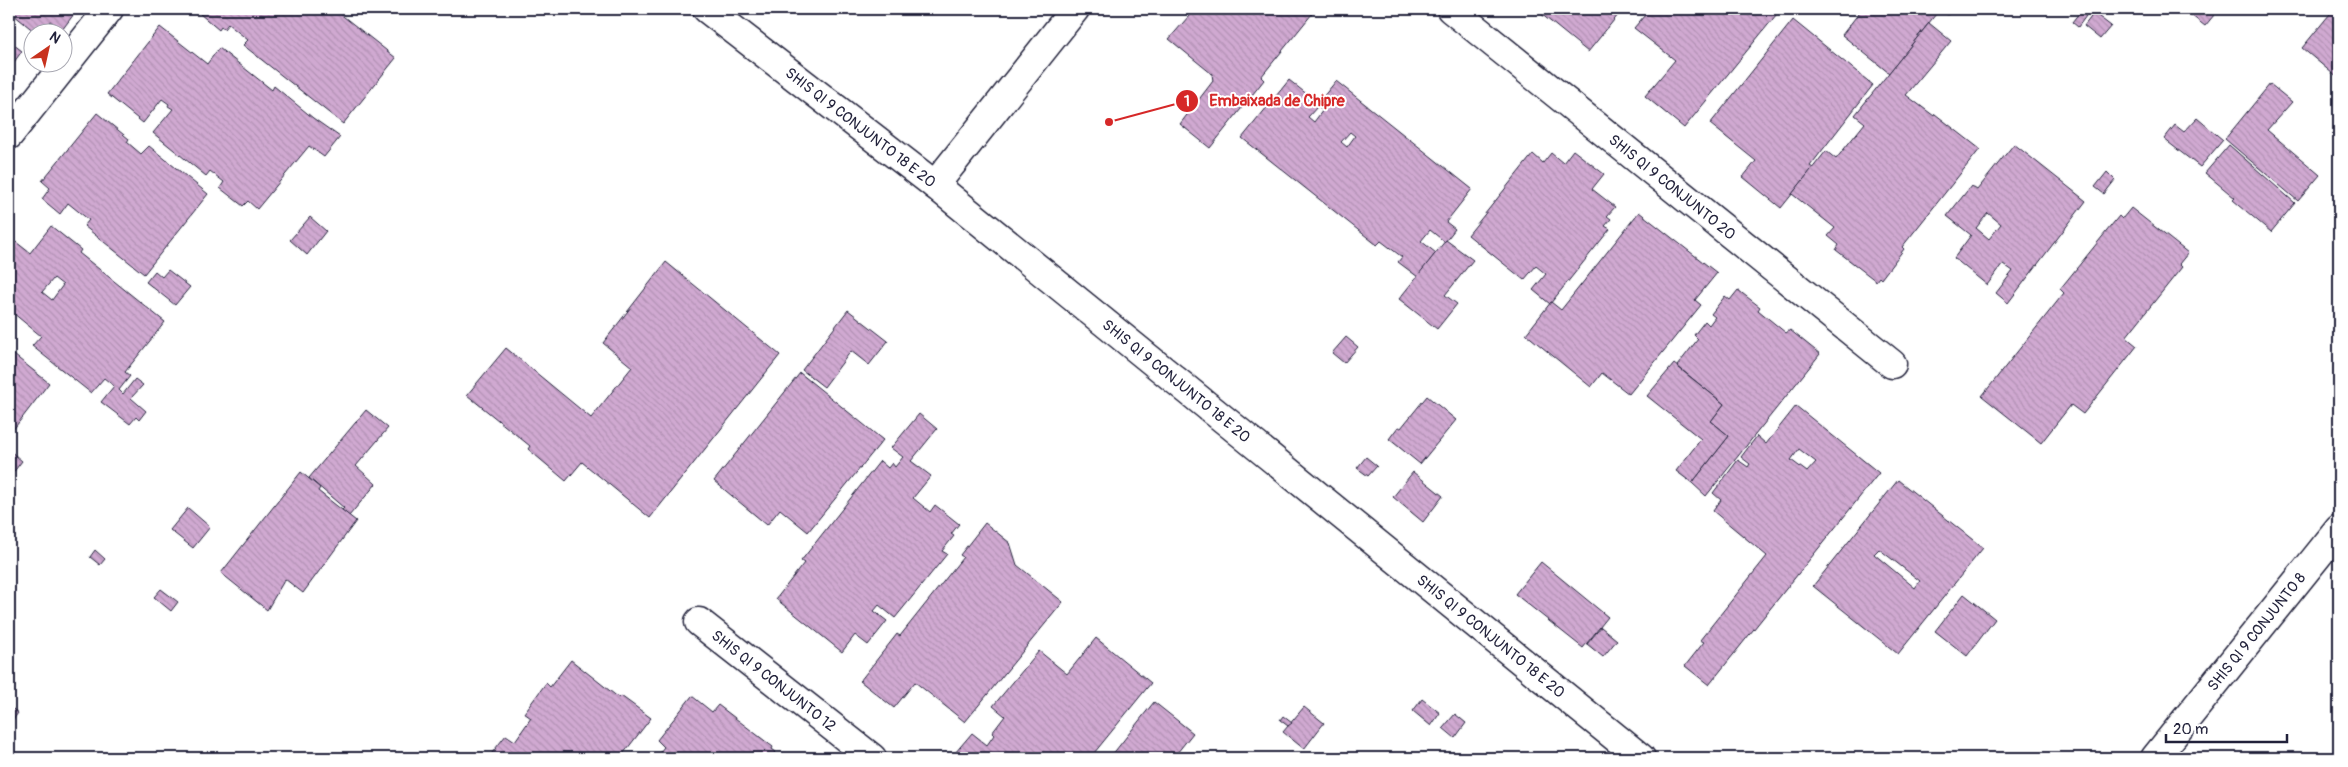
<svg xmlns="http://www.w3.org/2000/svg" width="2348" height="767" font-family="Pangolin,sans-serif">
<defs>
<pattern id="building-back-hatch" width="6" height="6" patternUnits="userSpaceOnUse" patternTransform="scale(1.25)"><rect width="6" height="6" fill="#d0a9d1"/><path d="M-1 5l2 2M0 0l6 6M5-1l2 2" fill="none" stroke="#b291b4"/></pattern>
</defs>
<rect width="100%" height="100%" fill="#fff"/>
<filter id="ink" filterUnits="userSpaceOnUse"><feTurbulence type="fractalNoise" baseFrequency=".02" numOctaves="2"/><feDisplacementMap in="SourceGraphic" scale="10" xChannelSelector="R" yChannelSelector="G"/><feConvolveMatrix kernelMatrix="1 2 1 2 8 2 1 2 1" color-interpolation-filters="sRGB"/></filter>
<g filter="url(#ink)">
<g fill="url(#building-back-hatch)" stroke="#22223b" fill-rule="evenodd">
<polygon points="9,9 67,9 74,14 62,30 50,21 41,32 35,32 9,11"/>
<polygon points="198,9 334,9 396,58 343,124 243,45 248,40 228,24 224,29 221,27 219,30 200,14 202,12"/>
<polygon points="1195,9 1316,9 1261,77 1264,80 1210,148 1180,124 1213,81 1212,74 1169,39"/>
<polygon points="1535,9 1623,9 1588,52"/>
<polygon points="1650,9 1781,9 1684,128 1645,96 1675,60 1634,28"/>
<polygon points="1862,9 1929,9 1936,14 1889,73 1842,35"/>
<polygon points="1940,9 1953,9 1948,15"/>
<polygon points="2183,9 2219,9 2205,26"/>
<polygon points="2334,9 2339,9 2339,79 2302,48"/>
<polygon points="2080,12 2086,16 2078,27 2072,22"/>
<polygon points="2094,13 2111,26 2100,39 2084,26"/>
<polygon points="1793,20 1873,85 1810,166 1813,168 1781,208 1743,177 1756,161 1710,124"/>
<polygon points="1929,23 1951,41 1906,95 1934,116 1935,114 1980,149 1902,247 1904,249 1881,279 1879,277 1876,281 1836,250 1839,245 1828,236 1835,228 1792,194 1826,151 1836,159 1865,123 1855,115"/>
<polygon points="160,27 207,64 219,48 272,90 274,86 313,118 340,137 324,157 309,146 257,209 248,201 243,206 220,188 224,182 210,171 206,176 153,133 173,109 168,106 169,104 162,99 143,123 107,94"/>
<polygon points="9,41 22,51 9,69"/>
<path d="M 1289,80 L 1318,103 L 1336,81 L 1472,189 L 1446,222 L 1455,229 L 1445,242 L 1430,230 L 1421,241 L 1436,253 L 1418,277 L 1398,262 L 1402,257 L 1381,241 L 1377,245 L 1242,138 ZM 1318,106 L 1323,110 L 1314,122 L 1308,117 ZM 1350,132 L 1355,136 L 1347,147 L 1341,142 Z"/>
<polygon points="2270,84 2292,102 2267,130 2320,175 2298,201 2225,139"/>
<polygon points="97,113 129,139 127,142 141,154 149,146 208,194 144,274 84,226 89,220 68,203 60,214 42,199 50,188 42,181"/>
<polygon points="2197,118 2223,140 2200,167 2164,139 2175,125 2184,132"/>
<path d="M 2014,144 L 2086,201 L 2008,303 L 1996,293 L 2013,271 L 2003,264 L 1987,285 L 1954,258 L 1971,235 L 1947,216 L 1971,186 L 1977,190 ZM 1988,213 L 2001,224 L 1989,239 L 1976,228 Z"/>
<polygon points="2229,145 2295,203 2271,232 2233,200 2235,198 2205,173"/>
<polygon points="1573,150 1604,174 1592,189 1615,207 1607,216 1611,219 1605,226 1610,229 1550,304 1533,290 1546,274 1536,266 1524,280 1468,235 1533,154 1543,163 1551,153 1563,163"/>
<polygon points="2107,172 2115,180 2104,194 2095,187"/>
<polygon points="2131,208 2188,253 2179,264 2182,267 2126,337 2137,346 2083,414 2071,405 2041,443 1982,396 2064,293 2060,289 2119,216 2122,219"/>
<polygon points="1639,212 1717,273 1695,300 1701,305 1629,394 1602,373 1591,387 1526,334 1551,302 1561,310"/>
<polygon points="310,217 326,231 307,255 290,240"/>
<path d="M 51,226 L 81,250 L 79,253 L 165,322 L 125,372 L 130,376 L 119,390 L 123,394 L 135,379 L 143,385 L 131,398 L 146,411 L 139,420 L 136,417 L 130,424 L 101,402 L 114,386 L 104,378 L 91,393 L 32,346 L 41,336 L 13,313 L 9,319 L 9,251 L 16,242 L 30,253 ZM 54,278 L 63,285 L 52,300 L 42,292 Z"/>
<polygon points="1446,240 1473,260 1445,295 1457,304 1437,329 1399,299"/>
<polygon points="666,262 780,355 650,518 582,462 566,481 528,449 530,446 467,395 506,348 591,418 632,367 603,343"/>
<polygon points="168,270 190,287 175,305 146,282 155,271 162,277"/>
<polygon points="1738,290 1760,307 1758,310 1786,333 1790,330 1820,354 1706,496 1692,483 1729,436 1711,421 1724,404 1677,366 1698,339 1694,335 1705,321 1709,325 1715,317 1711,314 1725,296 1730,300"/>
<polygon points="848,310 888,341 869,365 851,351 824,387 802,370"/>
<polygon points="1346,337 1358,347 1344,363 1332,353"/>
<polygon points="9,351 49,383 9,435"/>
<polygon points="1674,364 1724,404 1711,421 1729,436 1692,483 1676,471 1701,439 1647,396"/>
<polygon points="800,373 883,440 808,532 780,509 767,525 714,481"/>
<polygon points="1427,396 1456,420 1420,464 1389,439 1398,427 1401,428"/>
<path d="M 1796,406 L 1879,473 L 1709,685 L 1685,666 L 1704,642 L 1700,640 L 1767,556 L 1713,511 L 1721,500 L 1713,493 L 1738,460 L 1748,467 L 1750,464 L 1741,457 L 1757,436 L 1766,444 ZM 1799,449 L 1816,462 L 1807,472 L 1791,460 Z"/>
<polygon points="366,410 388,428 356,466 376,484 349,516 342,510 344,508 309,478"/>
<polygon points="919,414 937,429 911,461 931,476 913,498 930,512 935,505 959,524 951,534 954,536 942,551 947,554 895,618 879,605 874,611 887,621 868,645 855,635 842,652 776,599 804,563 801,561 880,461 888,468 892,463 895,467 903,457 891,448"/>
<polygon points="9,450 22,461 9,478"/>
<polygon points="1366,457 1377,466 1368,476 1357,468"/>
<polygon points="301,472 320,488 318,491 356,521 303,593 285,579 267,610 221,573"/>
<polygon points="1413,472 1443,496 1423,522 1393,497"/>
<path d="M 1898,480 L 1983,548 L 1898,654 L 1813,586 ZM 1879,549 L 1920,581 L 1915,588 L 1874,554 Z"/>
<polygon points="188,508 210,527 193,548 170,530"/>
<polygon points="985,523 1010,543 1017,565 1063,602 965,722 915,682 894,708 860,681 897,634 900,636 963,557 960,555"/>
<polygon points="95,550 105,559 100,565 90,557"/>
<polygon points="1541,562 1608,617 1583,648 1515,594"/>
<polygon points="161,589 178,602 171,611 154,597"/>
<polygon points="1964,594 1995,619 1967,656 1935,631"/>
<polygon points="1601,627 1617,640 1603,657 1587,644"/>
<polygon points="1096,638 1151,683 1090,758 961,758 955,753 972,733 987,745 994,735 992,733 1005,716 993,706 1039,651 1067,674"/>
<polygon points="571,660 619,698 621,696 651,718 620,758 567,758 564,756 563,758 488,758 506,735 515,741 531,718 524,713 546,683 550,687"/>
<polygon points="692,696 712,712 718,705 773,747 772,749 776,752 771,758 708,758 702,753 698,758 655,758 664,747 657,740"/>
<polygon points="1422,699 1440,713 1431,726 1413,711"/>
<polygon points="1154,702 1193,733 1173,758 1116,758 1112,755"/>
<polygon points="9,706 18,713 9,725"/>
<polygon points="1304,707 1324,723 1304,749 1283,732"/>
<polygon points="1455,714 1466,723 1455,738 1443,728"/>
<polygon points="1283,716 1292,723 1288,726 1280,720"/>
</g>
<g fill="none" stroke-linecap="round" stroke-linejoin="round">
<defs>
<g id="minor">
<path id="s1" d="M 707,9 L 935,185 L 1641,758"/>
<path id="s2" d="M 1451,9 L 1892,364"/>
<polyline points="9,135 109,9"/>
<polyline points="935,185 1075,9"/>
<path id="s3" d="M 699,622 L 872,758"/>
<path id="s4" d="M 2155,758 L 2339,529"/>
</g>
</defs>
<use href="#minor" stroke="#22223b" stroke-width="31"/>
<use href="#minor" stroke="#fff" stroke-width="28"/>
</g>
</g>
<g text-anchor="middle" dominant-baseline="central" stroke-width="4" stroke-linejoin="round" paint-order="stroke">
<g font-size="15" fill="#22223b" stroke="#fff">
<text stroke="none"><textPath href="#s1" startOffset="194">SHIS QI 9 CONJUNTO 18 E 20</textPath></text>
<text stroke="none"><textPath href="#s2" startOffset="284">SHIS QI 9 CONJUNTO 20</textPath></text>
<text stroke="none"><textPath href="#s1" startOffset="599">SHIS QI 9 CONJUNTO 18 E 20</textPath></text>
<text stroke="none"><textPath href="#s4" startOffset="162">SHIS QI 9 CONJUNTO 8</textPath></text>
<text stroke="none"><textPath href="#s1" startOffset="1004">SHIS QI 9 CONJUNTO 18 E 20</textPath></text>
<text stroke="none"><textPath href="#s3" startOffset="95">SHIS QI 9 CONJUNTO 12</textPath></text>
</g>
</g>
<path fill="none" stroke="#d62828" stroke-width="2" d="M1109 122L1187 101"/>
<g fill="#d62828" stroke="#fff" stroke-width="2">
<circle cx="1109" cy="122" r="5"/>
<circle cx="1187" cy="101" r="12"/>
</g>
<g font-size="15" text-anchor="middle" font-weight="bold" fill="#fff">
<text x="1187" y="106">1</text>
</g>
<g font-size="16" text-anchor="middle" font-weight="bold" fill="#d62828" stroke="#fff" stroke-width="4" stroke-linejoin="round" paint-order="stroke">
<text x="1277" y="106">Embaixada de Chipre</text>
</g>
<rect width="2348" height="767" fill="none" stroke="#fff" stroke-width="30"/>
<rect x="15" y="15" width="2318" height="737" fill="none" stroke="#22223b" stroke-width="2" filter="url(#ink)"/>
<g transform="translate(48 48) rotate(34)"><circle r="24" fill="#ffffff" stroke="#a7a7b1"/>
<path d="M0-4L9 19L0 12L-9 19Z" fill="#c8321e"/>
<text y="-8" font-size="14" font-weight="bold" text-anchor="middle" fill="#22223b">N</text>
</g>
<path d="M2166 734v8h121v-8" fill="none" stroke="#22223b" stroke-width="2.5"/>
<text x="2173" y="734" font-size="15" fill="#22223b" stroke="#ffffff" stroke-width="4" paint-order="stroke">20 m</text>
</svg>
